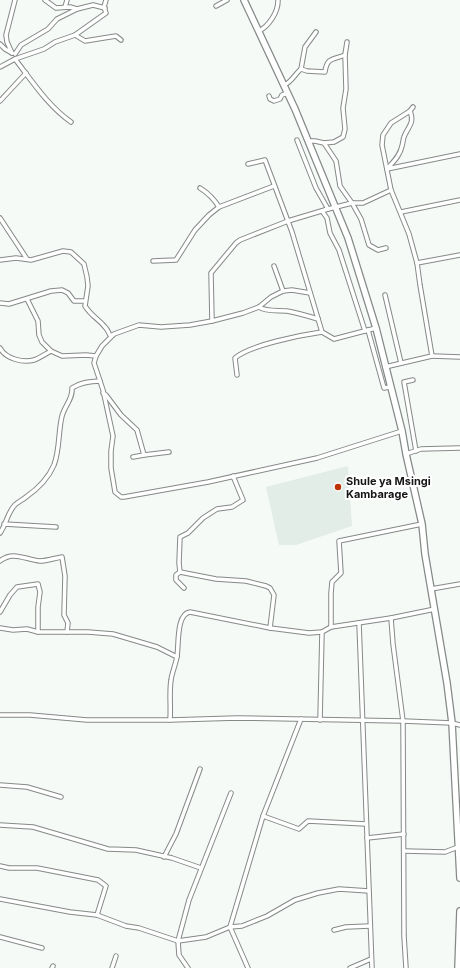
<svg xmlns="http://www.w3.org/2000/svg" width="460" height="968" font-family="Inter,sans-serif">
<rect width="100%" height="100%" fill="#f5faf7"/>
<polygon fill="#e1ede6" points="348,466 352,526 296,545 279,545 266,487"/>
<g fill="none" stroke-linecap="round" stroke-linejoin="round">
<defs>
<g id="street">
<polyline points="45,0 56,8 70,7 77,9"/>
<polyline points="216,6 227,0"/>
<polyline points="65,7 67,0"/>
<path d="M 259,31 C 269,26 278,12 278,1"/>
<polyline points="75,35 106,13 104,7 106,0"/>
<polyline points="0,44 5,49 12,53"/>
<polyline points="12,53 7,42 6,35 15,0"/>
<polyline points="15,54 21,45 48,29 57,19 77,9 93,5 105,8"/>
<polyline points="0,67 15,59"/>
<polyline points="301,69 305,47 316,32"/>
<path d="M 284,85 C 291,83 295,74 301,69 L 307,71 L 325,72 C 327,57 333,60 345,55"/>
<polyline points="269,96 270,99 274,101 280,99 282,95 288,93"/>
<polyline points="0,101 26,73"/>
<path d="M 71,122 C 48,106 32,81 15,59 L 44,49 L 55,42 L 75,35 L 85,41 L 116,36 L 121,40"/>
<polyline points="297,140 316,188 328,209 352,203 363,203 391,190"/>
<polyline points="309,141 315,141 324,143 336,161 340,186 352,203 361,219 369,245 378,250 386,248"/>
<polyline points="324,143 334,142 343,137 345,129 343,108 346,89 345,55 347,42"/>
<polyline points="248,164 265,160 292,232 322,332 334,339 376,328"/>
<polyline points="387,169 460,154"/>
<path d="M 387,169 C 393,162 400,156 402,146 C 403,143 403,139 404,137 C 408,126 415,124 410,111"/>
<path d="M 200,188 C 208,193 214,199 219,207"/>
<polyline points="322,211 327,218 330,233 339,250 365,331"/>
<polyline points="401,212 460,200"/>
<polyline points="0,218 27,259"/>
<path d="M 0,260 L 16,258 L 31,260 L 63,251 L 71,252 L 84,264 L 87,277 L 88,286 L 85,306 C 92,317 99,319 105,327 C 108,330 108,332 110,335 L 113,335"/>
<polyline points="153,261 176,260 195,230 209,215 219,207 274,186"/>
<polyline points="417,263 460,255"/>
<polyline points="274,266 283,291"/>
<polyline points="310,293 292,290 283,291 271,297 259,307 243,313 212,321 190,325 161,327 139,325 114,334 102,346 96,356 94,363 103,390 113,436 111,451 111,468 115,492 121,497 124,497 208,482 317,458 402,431"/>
<polyline points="385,295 401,363"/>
<polyline points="27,299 38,321 39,335 42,342 51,351 62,356 86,355 96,356"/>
<polyline points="0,303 9,304 51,291 62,290 68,293 74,301 85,301"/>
<path d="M 259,307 C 266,312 278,310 287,311 C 298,313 308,316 318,319"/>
<polyline points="212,321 211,273 236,243 240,240 288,221 328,209"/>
<polyline points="368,330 384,388 390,387"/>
<path d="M 0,348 C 6,359 23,363 34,360 C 38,359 47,353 51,351"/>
<polyline points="432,356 460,357"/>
<polyline points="385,367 432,356 420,285 417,263 409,234 391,190 382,145 383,135 391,123 410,111 413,107"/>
<path d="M 237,375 L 235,358 C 250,345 301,335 322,332"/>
<polyline points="413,380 404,382 416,451"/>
<polyline points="103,393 106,395 121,415 137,430 144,455 169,452"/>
<polyline points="406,454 421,449 460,448"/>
<polyline points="133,457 144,455"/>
<polyline points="4,524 56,527"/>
<path d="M 0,533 C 6,525 7,514 14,506 C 17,502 23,500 26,497 C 39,488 48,479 54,465 C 60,449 58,432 62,416 C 65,405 73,399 72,388 C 81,382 90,382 100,381"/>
<path d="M 0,561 C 13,550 26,560 40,561 C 47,561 55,558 62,557 L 65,576 L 64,615 L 68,623 L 67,632"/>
<polyline points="180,572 216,579 246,581 266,586 270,588 274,595 270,628"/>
<polyline points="184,588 176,580 176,575 180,572 179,563 180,537 188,533 203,518 217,509 232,507 243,500 233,476"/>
<polyline points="431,589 460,584"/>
<polyline points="0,612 10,595 17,587 38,584 40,592 38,607 38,632"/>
<polyline points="391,618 393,644 403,721 404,936 406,968"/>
<polyline points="359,623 372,968"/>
<polyline points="331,627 331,593 332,582 341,573 339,541 422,524"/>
<polyline points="0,628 13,630 27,629 38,632 88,632 113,634 157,647 177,657"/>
<polyline points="0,715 30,715 87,720 170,720 237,718 403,721 452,723 460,725"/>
<path d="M 170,720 C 171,707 169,693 171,680 C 172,672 176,664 177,656 C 179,645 176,614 190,612 L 270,628 L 309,633 L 322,632 L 331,627 L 391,618 L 435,609"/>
<polyline points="320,720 322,632"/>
<polyline points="0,785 27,787 61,797"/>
<polyline points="231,793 189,900 178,941 206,937 230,927 242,926 267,916 295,900 318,893 339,889 369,891"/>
<polyline points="263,816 299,829 308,821 366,824"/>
<polyline points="0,825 33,827 108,849 136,850 172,858 201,868"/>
<polyline points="367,838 404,834"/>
<polyline points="404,851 445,852 458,847"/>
<polyline points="164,857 176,834 200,769"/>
<polyline points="0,866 9,868 37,868 98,880 106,886 97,915"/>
<polyline points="0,899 70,912 97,915 126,926 139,928 178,941 179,955 188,968"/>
<polyline points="334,930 346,927 370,926"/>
<polyline points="0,937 42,948"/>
<polyline points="52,968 53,966"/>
<polyline points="112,968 116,956"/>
<polyline points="248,968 230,927 263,816 301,719"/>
<polyline points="350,968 371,959"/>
</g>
<g id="primary">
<polyline points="244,0 295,109 348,238 376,328 402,431 406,454 422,524 425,554 447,683 452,723 460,878"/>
<polyline points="458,968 460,911"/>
</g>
</defs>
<use href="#street" stroke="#858987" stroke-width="5.5"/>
<use href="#primary" stroke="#858987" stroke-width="8"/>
<use href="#street" stroke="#fff" stroke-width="3.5"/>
<use href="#primary" stroke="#fff" stroke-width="5.5"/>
</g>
<circle fill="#bb3301" stroke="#fff" stroke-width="1.5" cx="338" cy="487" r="4"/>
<g text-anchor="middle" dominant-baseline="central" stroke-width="4" stroke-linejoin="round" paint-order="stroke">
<g font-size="11" font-weight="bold" fill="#151615" stroke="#fff" text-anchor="start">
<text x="346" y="481">Shule ya Msingi<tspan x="346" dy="13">Kambarage</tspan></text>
</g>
</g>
</svg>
